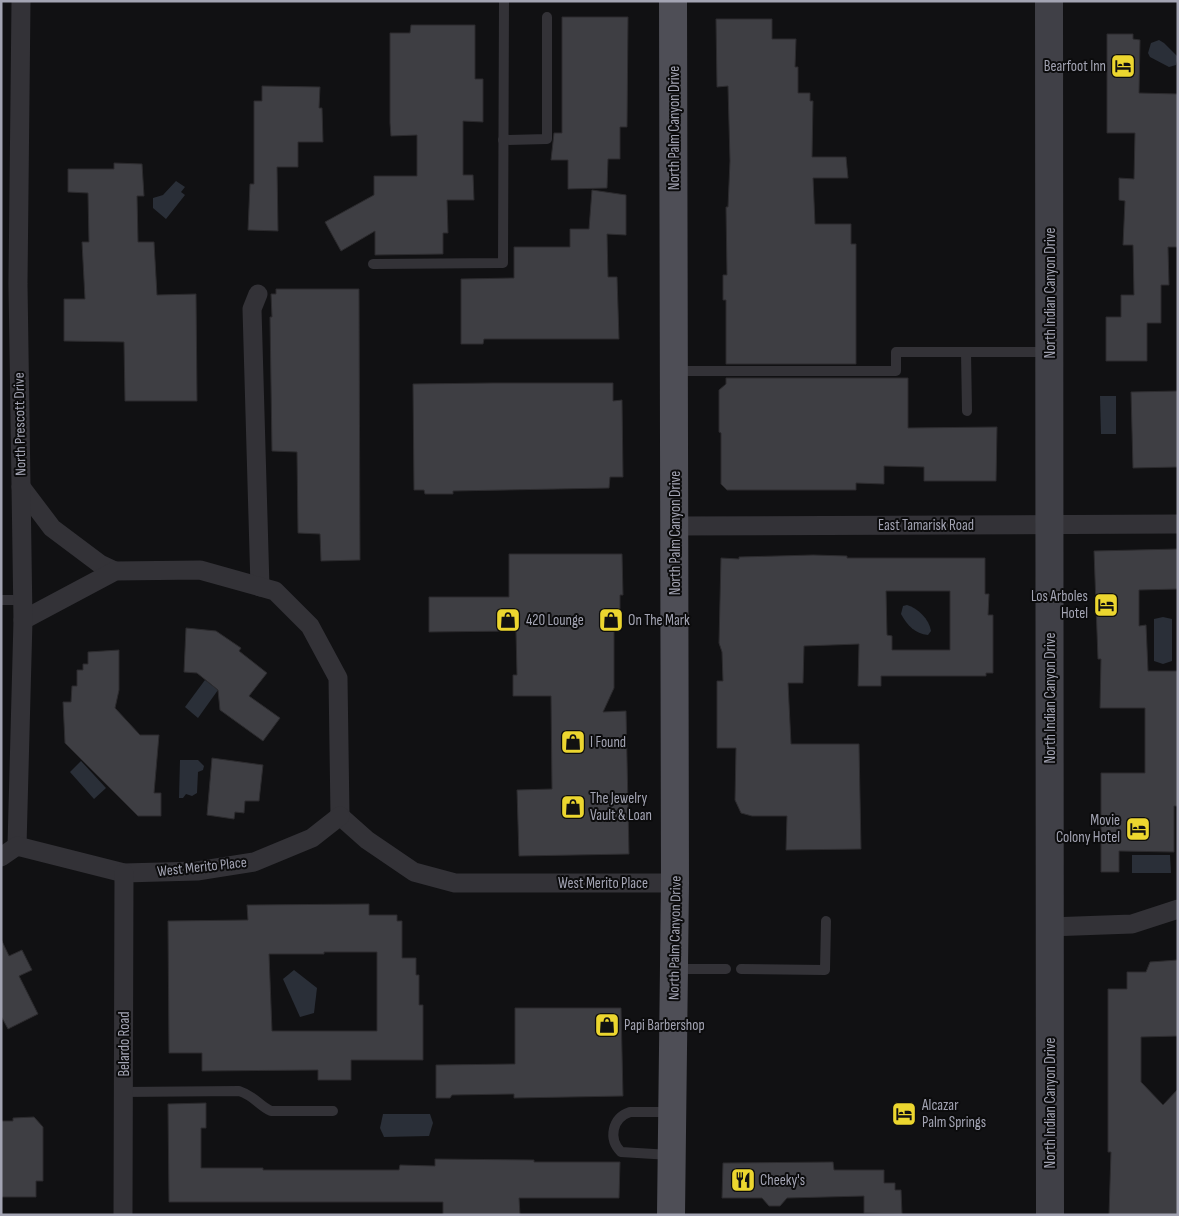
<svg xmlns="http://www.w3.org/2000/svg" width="1179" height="1216" font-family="'Sofia Sans Condensed',sans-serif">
<rect width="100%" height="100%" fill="#111113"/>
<g fill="#2a2f38">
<polygon points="1159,40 1164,43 1178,57 1176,65 1169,67 1150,57 1148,53 1151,43"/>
<polygon points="176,181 185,187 181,192 185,195 166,219 153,208 153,198 163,195"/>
<polygon points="1100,396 1116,396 1116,434 1101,434"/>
<path d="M 907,605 C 918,608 929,619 931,631 L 928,635 C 915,634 907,625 901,614 L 903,606 Z"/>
<polygon points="1163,617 1172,619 1172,661 1163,664 1154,661 1154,619"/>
<polygon points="205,680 218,690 198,718 185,707"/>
<polygon points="180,760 198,760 204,766 203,770 198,772 197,793 192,796 186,794 183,798 179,798"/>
<polygon points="81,761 106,788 94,799 70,772"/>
<polygon points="1132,855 1170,855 1171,873 1132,873"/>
<polygon points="294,970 317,988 314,1013 300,1017 283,979"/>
<polygon points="383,1114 430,1114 433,1123 429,1136 384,1137 380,1128"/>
</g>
<g fill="#3e3e43" stroke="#2c2b2e" fill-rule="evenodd">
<polygon points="562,17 628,17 627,127 620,127 620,159 608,159 607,188 568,189 568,160 551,160 554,133 562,133"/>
<polygon points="716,19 772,19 772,39 796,39 795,67 798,67 798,93 810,93 810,101 813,101 812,157 846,157 848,178 813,178 815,224 851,224 851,244 856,244 856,364 726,364 726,300 723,300 723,275 727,275 726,207 728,207 730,161 728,86 717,87"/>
<polygon points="411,25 475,25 475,79 483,79 483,122 463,121 463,175 473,175 474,200 447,200 448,233 443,233 443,254 375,255 375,231 341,251 325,222 374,195 374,176 417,176 417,135 391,136 390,123 390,33 410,33"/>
<polygon points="1107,34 1133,34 1133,39 1140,40 1139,93 1178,94 1178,247 1168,247 1169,285 1161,285 1161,323 1147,323 1147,361 1106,361 1106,317 1121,317 1121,295 1134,295 1133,245 1123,245 1125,201 1119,200 1119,178 1134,179 1135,133 1107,133"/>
<polygon points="262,86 320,87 319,108 322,108 323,142 298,142 298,167 277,167 278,231 248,230 250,184 254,184 254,101 262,101"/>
<polygon points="114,163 142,164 144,196 137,196 138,242 154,242 157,295 196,294 197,401 125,401 124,342 64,341 64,299 85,299 82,242 89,242 88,193 68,192 68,169 114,169"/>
<polygon points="592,190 626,195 626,235 607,234 608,277 617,277 619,339 484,339 483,344 461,344 461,279 514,278 514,247 570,247 570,229 589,229"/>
<polygon points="276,289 359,289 360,560 321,561 320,534 298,533 297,452 272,451 270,317 272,317 271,294 276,294"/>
<polygon points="726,378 908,378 908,428 997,427 996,481 924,481 924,467 884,466 884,484 856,483 856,490 727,490 721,484 721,433 719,432 719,390 726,384"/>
<polygon points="492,383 613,383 613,401 622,400 623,477 610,477 609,488 453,491 453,494 425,494 424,490 414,490 413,384"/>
<polygon points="1178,391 1178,467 1133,468 1131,392"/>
<polygon points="1178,549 1178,589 1139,590 1139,626 1146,625 1148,671 1178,671 1178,806 1174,806 1174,852 1119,851 1119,872 1101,872 1101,773 1145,773 1145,708 1100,708 1101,659 1098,659 1094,551"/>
<polygon points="509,554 622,554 623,595 620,595 620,631 614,631 614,688 603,712 626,711 629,854 519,856 517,790 552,789 551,696 513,696 513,675 517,675 516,631 429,632 429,597 509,597"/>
<path d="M 813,555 L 847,556 L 847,558 L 985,558 L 985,594 L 989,594 L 988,615 L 993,615 L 993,673 L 986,673 L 986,676 L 881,676 L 881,686 L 858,686 L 859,644 L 804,646 L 803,683 L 788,683 L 791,744 L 859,744 L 861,849 L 786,850 L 787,816 L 752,816 L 741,813 L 735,800 L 736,748 L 717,748 L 717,681 L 723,681 L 722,652 L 719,643 L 721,558 L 739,559 L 739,557 ZM 886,591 L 950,591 L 950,650 L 892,650 L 892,636 L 887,635 Z"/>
<polygon points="186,628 216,631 241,648 239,651 267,673 249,696 280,718 263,741 220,710 218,690 197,673 184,672"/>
<polygon points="119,650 119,690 115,708 140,735 159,735 154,793 161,793 161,816 138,816 65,743 63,702 71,702 72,686 77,686 77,670 83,670 83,664 88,664 88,652"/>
<polygon points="212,758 263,765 259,801 245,801 244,813 235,812 234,819 207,815"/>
<path d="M 369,904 L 369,915 L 397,915 L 397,921 L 402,921 L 402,958 L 416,958 L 416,975 L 419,975 L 419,1005 L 423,1005 L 423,1060 L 351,1060 L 351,1080 L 318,1080 L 318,1070 L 202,1071 L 202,1053 L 169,1053 L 168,921 L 248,920 L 247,905 ZM 324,952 L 377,952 L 377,1031 L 272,1031 L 269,954 L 324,954 Z"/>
<polygon points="1,939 9,956 22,950 32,970 19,976 38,1014 8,1029 1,1016"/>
<polygon points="1178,960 1178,1036 1141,1037 1141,1082 1163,1105 1178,1089 1178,1215 1109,1215 1111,1152 1108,1152 1108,989 1127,989 1127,972 1146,972 1150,962"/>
<polygon points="515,1008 621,1008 623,1096 514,1098 514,1094 452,1095 450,1098 436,1098 436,1065 515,1064"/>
<polygon points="206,1103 206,1128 201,1128 201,1168 263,1168 263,1170 399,1170 400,1165 435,1166 435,1159 534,1160 534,1162 620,1162 619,1198 519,1198 520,1215 443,1215 443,1202 169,1202 168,1104"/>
<polygon points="34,1117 43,1127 43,1181 36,1181 36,1197 1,1197 1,1121 13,1121 13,1118"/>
<polygon points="833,1162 834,1170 884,1170 884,1183 895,1183 895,1190 901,1190 902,1214 864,1213 864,1196 787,1198 780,1206 769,1206 762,1198 722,1198 723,1163"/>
</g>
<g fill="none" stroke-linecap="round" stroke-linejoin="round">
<g stroke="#333237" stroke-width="10">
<polyline points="503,140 547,139 547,17"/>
<polyline points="373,264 503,263 504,1"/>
<polyline points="966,352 967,411"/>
<polyline points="675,371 896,371 896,352 1049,352"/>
<polyline points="1,600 23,600"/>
<polyline points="675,969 726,969"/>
<polyline points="741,969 825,970 826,921"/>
<path d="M 123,1092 L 239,1091 C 255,1096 258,1105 271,1111 L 333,1111"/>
<path d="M 670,1155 L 621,1152 C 608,1139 612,1118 630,1112 L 671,1112"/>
</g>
<g stroke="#333237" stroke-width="19">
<polyline points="258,294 252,309 260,587"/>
<polyline points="21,487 52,528 100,564 115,571"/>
<polyline points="675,526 1178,524"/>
<polyline points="23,620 115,571 200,570 275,591 310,626 338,678 340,816"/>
<polyline points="340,816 367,840 414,872 455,883 675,883"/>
<polyline points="17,846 23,620 18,284 21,1"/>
<polyline points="1,857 17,846 124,873 197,871 254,862 312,838 340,816"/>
<polyline points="1049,927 1132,924 1178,909"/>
<polyline points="123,1215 124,873"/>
</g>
<polyline stroke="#404047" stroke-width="28" points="1049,1 1050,1215"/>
<polyline stroke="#4e4e56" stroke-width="28" points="671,1215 675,883 673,1"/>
</g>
<defs>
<symbol id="hotel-square" viewBox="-11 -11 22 22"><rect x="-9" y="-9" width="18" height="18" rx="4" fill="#ecd62f" stroke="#0c0c0d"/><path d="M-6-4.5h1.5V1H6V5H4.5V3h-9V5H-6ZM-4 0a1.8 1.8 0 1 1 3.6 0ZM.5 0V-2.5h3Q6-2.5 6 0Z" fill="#111"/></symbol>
<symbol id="shop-square" viewBox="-11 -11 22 22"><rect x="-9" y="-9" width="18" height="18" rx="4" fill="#ecd62f" stroke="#0c0c0d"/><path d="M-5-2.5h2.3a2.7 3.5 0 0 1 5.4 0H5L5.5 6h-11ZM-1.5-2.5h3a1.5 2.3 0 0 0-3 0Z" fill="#111"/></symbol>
<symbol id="restaurant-square" viewBox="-11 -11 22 22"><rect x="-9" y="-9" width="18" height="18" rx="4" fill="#ecd62f" stroke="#0c0c0d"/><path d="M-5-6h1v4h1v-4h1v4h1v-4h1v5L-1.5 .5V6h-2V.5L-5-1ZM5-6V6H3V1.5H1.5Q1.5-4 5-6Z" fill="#111"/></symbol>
</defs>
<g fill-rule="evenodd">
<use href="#hotel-square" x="1109" y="52" width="28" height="28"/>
<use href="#hotel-square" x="1092" y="591" width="28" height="28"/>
<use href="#shop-square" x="494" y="606" width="28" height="28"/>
<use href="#shop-square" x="597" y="606" width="28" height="28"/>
<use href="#shop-square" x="559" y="728" width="28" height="28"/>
<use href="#shop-square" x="559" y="793" width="28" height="28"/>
<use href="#hotel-square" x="1124" y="815" width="28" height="28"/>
<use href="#shop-square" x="593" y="1011" width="28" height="28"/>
<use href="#hotel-square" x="890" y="1100" width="28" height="28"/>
<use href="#restaurant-square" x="729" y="1166" width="28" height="28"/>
</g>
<g text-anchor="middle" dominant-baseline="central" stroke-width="4" stroke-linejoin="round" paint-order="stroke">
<g font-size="15" fill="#a3a4b3" stroke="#0c0c0d" text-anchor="start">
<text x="1106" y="66" text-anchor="end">Bearfoot Inn</text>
<text x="1088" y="596" text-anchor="end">Los Arboles<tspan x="1088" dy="17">Hotel</tspan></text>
<text x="526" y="620">420 Lounge</text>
<text x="628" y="620">On The Mark</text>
<text x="590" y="742">I Found</text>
<text x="590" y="798">The Jewelry<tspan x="590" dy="17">Vault &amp; Loan</tspan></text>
<text x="1120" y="820" text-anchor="end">Movie<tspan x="1120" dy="17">Colony Hotel</tspan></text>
<text x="624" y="1025">Papi Barbershop</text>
<text x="922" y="1105">Alcazar<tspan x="922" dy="17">Palm Springs</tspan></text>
<text x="760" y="1180">Cheeky's</text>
</g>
<g font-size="15" fill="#a3a4b3" stroke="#0c0c0d">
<text transform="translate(674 128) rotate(-90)">North Palm Canyon Drive</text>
<text transform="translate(1050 293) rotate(-90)">North Indian Canyon Drive</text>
<text transform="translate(20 424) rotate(-91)">North Prescott Drive</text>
<text x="926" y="525">East Tamarisk Road</text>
<text transform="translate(675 533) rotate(-90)">North Palm Canyon Drive</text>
<text transform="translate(1050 698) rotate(-90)">North Indian Canyon Drive</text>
<text transform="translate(202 867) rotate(-6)">West Merito Place</text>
<text x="603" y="883">West Merito Place</text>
<text transform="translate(675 938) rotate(-89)">North Palm Canyon Drive</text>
<text transform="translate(124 1044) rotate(-90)">Belardo Road</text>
<text transform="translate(1050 1103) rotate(-90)">North Indian Canyon Drive</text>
</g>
</g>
<rect width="1179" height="1216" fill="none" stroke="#a3a4b3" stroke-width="5"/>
</svg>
